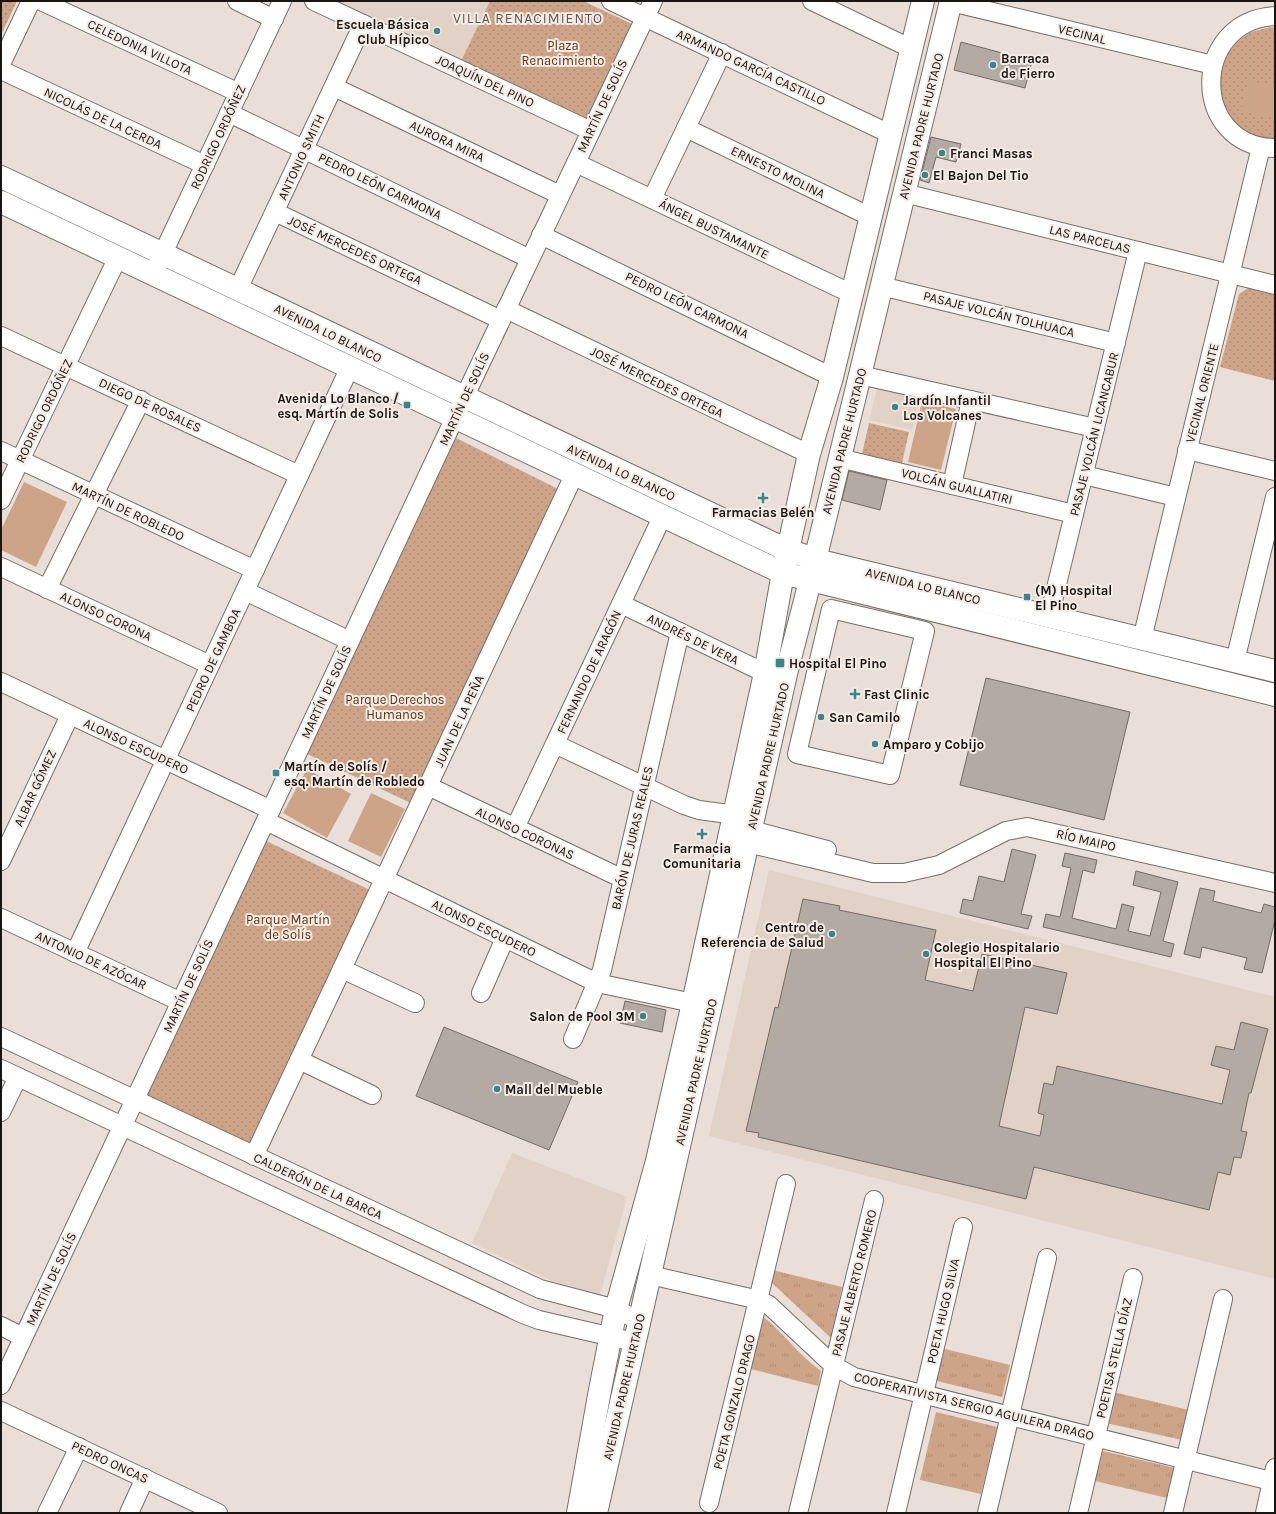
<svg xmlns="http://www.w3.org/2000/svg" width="1276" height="1514" font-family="Karla,sans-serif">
<defs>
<pattern id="grass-tufts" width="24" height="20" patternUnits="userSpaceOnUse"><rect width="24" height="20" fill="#cea488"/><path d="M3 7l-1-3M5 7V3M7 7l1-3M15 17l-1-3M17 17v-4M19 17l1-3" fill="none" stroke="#b08c74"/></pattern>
<pattern id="park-dots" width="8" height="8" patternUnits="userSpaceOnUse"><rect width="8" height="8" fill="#cea488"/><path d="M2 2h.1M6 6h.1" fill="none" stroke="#b08c74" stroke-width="1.8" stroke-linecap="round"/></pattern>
</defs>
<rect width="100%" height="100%" fill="#e9ded8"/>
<g fill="#e2d1c6">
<polygon points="334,1 490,1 461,61"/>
<polygon points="878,384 921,394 912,430 869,420"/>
<polygon points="769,870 1275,997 1275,1279 709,1136"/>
<polygon points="512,1153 627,1197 600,1295 552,1281 472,1243"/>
</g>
<g fill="url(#grass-tufts)">
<polygon points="772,1270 842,1287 831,1338 772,1283 770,1279"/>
<path d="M 761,1315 C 783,1332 798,1355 821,1371 L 818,1386 L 751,1369 Z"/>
<polygon points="941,1348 1010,1365 1002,1397 933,1380"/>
<polygon points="1113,1392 1189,1410 1182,1440 1106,1423"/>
<polygon points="936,1412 997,1427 981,1494 920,1480"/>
<polygon points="1103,1451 1175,1468 1167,1498 1095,1481"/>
</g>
<g fill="url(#park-dots)">
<polygon points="1,1 17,1 1,35"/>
<polygon points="490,1 583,1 634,25 588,122 461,61"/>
<path d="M 1270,27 L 1275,28 L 1275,141 C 1263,140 1250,138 1240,130 C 1208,103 1214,50 1252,32 C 1257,30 1264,29 1270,27 Z"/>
<polygon points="1248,288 1275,295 1275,381 1220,367 1239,294"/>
<polygon points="869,423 909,432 902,463 862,454"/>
<polygon points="456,438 562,491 415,805 307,754"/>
<polygon points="262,839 370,890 253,1145 146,1095"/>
</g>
<g fill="#cea488">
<polygon points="1248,80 1275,86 1275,119 1241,110"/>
<polygon points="922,401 956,409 941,470 908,462"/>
<polygon points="24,482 67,502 36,567 1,550 1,530"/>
<polygon points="307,769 351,794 327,838 283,813"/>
<polygon points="371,793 405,809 381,857 348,841"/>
</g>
<g fill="#b4aaa4" stroke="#746b65">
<polygon points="961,42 1032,61 1025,88 954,70"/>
<polygon points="931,137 961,144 956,162 936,157 929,183 920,180"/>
<polygon points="849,471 887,480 880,510 842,500"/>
<polygon points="986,678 1130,712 1104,820 960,785"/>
<polygon points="1012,849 1036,855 1021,914 1032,916 1028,929 960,913 963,899 973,901 979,876 1004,882"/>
<polygon points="1065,853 1097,860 1094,873 1083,870 1072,918 1116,929 1122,904 1134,907 1128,931 1150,936 1161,892 1133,885 1136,871 1178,882 1163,941 1174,944 1171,957 1043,927 1046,914 1060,917 1071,868 1062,866"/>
<polygon points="1200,888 1215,891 1213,901 1261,913 1264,904 1275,907 1275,920 1262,973 1244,969 1247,958 1202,947 1200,958 1184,954"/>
<polygon points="803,899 840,906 839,910 936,930 925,980 973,991 982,954 1067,973 1057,1014 1025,1007 999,1126 1040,1136 1044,1115 1038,1113 1044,1083 1053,1085 1057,1066 1222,1104 1230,1070 1211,1065 1216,1046 1234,1050 1241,1022 1268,1029 1251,1093 1249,1093 1241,1131 1247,1132 1241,1158 1234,1157 1230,1175 1218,1172 1209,1210 1034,1167 1026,1199 758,1137 759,1133 746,1131 775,1007 778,1008"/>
<polygon points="625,1001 666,1010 662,1032 620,1023"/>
<polygon points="444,1027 578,1082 549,1150 416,1096"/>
</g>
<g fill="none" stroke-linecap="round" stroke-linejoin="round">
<defs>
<g id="minor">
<polyline points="41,1 239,93"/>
<polyline points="237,1 274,19"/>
<polyline points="314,1 591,131"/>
<polyline points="611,1 890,134"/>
<polyline points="812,1 912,49"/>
<polyline points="951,2 1213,65"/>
<path d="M 1275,16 C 1189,21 1191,147 1275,148"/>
<polyline points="1,64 31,1"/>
<polyline points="1,70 205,165"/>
<polyline points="334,87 560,195"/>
<polyline points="229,113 530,259"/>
<polyline points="686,128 871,217"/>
<polyline points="576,163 852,294"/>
<polyline points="904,193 1275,285"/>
<polyline points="652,199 722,53"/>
<polyline points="275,212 501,320"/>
<polyline points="541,235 832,377"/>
<polyline points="157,266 282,1"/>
<polyline points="881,286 1116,343"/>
<polyline points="238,289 363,24"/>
<polyline points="506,309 809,454"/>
<polyline points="1,336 299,475"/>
<polyline points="860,375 1095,428"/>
<polyline points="1187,450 1275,471"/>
<polyline points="1,451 255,570"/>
<polyline points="839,458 1074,514"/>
<polyline points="1084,475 1176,497"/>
<polyline points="952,485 971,400"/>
<polyline points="1,500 118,257"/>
<polyline points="1,567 210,665"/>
<polyline points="47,589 141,400"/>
<polyline points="245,591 350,641"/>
<polyline points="621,604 765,673"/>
<polygon points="831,609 925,631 890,775 797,754"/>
<polyline points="1049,617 1138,251"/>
<polyline points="1142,639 1261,147"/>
<polyline points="1235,661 1275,497"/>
<polyline points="1,682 271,810"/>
<polyline points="555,744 684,805 699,810 736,815"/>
<polyline points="428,786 623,879"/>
<polyline points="266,821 597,983 693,1003 707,1002"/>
<polyline points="515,828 663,515"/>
<polyline points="751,830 827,850"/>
<polyline points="747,843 873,873 904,873 939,865 1006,831 1027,827 1275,883"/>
<polyline points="1,861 70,715"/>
<polyline points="1,918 181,1002"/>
<polyline points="75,953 350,367"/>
<polyline points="342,969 415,1003"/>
<polyline points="481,993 505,938"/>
<polyline points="1,1037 540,1289 616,1309 639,1321"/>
<polyline points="573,1039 602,970 680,632"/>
<polyline points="299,1060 372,1095"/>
<polyline points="1,1069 523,1314 539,1320 634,1342"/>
<polyline points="1,1112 18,1077"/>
<polyline points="254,1156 575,473"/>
<polyline points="650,1275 759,1300 769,1305 834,1366 854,1377 1275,1482"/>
<polyline points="1,1326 23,1337"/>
<polyline points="1,1385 464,398 653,1"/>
<polyline points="1,1411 218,1513"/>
<polyline points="709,1503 786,1184"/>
<polyline points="47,1513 79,1447"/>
<polyline points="129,1513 145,1478"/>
<polyline points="798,1513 874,1200"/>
<polyline points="896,1513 963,1227"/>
<polyline points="987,1513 1047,1258"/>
<polyline points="1078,1513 1133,1278"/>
<polyline points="1173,1513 1223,1299"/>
<polyline points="1265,1513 1275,1468"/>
</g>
<g id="major">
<polyline points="1,177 787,550 824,562 1275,671"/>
<polyline points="1,202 783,573 1275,695"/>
<polyline points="578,1513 600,1390 616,1309 657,1161 693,1003 765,673 783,573 809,454 832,377 923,1"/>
<polyline points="596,1513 786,674 806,597 951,1"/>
</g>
</defs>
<use href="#minor" stroke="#776e68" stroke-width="20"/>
<use href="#major" stroke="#776e68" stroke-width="24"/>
<use href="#minor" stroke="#fff" stroke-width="18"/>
<use href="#major" stroke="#fff" stroke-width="22"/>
</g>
<g fill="#3c838b" stroke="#f6ece5" stroke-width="1.5">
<circle cx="437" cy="31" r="4"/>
<circle cx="993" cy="65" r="4"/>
<circle cx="942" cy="153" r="4"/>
<circle cx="925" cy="175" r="4"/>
<rect x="403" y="401" width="8" height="8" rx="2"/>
<circle cx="895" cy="407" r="4"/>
<path d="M761 492h4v4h4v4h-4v4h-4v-4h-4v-4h4z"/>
<rect x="1023" y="593" width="8" height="8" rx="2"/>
<rect x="775" y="658" width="10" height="10" rx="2"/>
<path d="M853 688h4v4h4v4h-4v4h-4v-4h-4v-4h4z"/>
<circle cx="821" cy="717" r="4"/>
<circle cx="875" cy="744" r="4"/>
<rect x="272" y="769" width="8" height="8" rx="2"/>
<path d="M700 828h4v4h4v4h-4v4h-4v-4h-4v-4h4z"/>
<circle cx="832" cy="934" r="4"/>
<circle cx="926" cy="954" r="4"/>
<circle cx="643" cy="1016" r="4"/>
<circle cx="497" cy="1089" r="4"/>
</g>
<g text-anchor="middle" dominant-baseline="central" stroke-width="4" stroke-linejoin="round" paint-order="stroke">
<g font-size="13" font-weight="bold" fill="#191513" stroke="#f6ece5" text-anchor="start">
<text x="429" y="24" text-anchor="end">Escuela Básica<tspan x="429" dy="15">Club Hípico</tspan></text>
<text x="1001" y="58">Barraca<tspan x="1001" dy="15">de Fierro</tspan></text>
<text x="950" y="153">Franci Masas</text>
<text x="933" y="175">El Bajon Del Tio</text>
<text x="399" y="398" text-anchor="end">Avenida Lo Blanco /<tspan x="399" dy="15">esq. Martín de Solis</tspan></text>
<text x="903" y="400">Jardín Infantil<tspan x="903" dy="15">Los Volcanes</tspan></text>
<text x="763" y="512" text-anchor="middle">Farmacias Belén</text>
<text x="1035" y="590">(M) Hospital<tspan x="1035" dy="15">El Pino</tspan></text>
<text x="789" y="663">Hospital El Pino</text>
<text x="864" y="694">Fast Clinic</text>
<text x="829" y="717">San Camilo</text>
<text x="883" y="744">Amparo y Cobijo</text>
<text x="284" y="766">Martín de Solís /<tspan x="284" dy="15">esq. Martín de Robledo</tspan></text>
<text x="702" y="848" text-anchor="middle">Farmacia<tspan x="702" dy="15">Comunitaria</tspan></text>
<text x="824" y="927" text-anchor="end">Centro de<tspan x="824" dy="15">Referencia de Salud</tspan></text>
<text x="934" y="947">Colegio Hospitalario<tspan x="934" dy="15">Hospital El Pino</tspan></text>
<text x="635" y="1016" text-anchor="end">Salon de Pool 3M</text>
<text x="505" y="1089">Mall del Mueble</text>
</g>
<g font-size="13" fill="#191513" stroke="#f6ece5">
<text transform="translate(1082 34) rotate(14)">VECINAL</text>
<text transform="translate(140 47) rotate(25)">CELEDONIA VILLOTA</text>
<text transform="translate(751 67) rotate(25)">ARMANDO GARCÍA CASTILLO</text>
<text transform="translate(485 81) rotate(25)">JOAQUÍN DEL PINO</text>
<text transform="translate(602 106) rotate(-65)">MARTÍN DE SOLÍS</text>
<text transform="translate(103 118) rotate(25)">NICOLÁS DE LA CERDA</text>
<text transform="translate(921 126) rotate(-76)">AVENIDA PADRE HURTADO</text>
<text transform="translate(218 137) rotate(-65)">RODRIGO ORDÓÑEZ</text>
<text transform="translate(447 141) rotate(25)">AURORA MIRA</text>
<text transform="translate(301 157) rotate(-65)">ANTONIO SMITH</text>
<text transform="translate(778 172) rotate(26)">ERNESTO MOLINA</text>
<text transform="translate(380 186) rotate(26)">PEDRO LEÓN CARMONA</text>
<text transform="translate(714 229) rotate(26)">ÁNGEL BUSTAMANTE</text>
<text transform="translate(1090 239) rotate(14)">LAS PARCELAS</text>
<text transform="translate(355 250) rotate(25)">JOSÉ MERCEDES ORTEGA</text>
<text transform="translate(687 305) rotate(26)">PEDRO LEÓN CARMONA</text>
<text transform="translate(999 314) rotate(14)">PASAJE VOLCÁN TOLHUACA</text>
<text transform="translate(328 333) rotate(26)">AVENIDA LO BLANCO</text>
<text transform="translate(657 382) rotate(26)">JOSÉ MERCEDES ORTEGA</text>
<text transform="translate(1202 393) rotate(-76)">VECINAL ORIENTE</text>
<text transform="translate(464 399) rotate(-65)">MARTÍN DE SOLÍS</text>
<text transform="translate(150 405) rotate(25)">DIEGO DE ROSALES</text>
<text transform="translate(44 411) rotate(-64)">RODRIGO ORDÓÑEZ</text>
<text transform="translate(1094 434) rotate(-76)">PASAJE VOLCÁN LICANCABUR</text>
<text transform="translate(844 441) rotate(-76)">AVENIDA PADRE HURTADO</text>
<text transform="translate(621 472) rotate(25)">AVENIDA LO BLANCO</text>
<text transform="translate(957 486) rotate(14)">VOLCÁN GUALLATIRI</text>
<text transform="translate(128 511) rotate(25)">MARTÍN DE ROBLEDO</text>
<text transform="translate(923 586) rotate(14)">AVENIDA LO BLANCO</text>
<text transform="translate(106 616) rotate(25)">ALONSO CORONA</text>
<text transform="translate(693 639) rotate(26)">ANDRÉS DE VERA</text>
<text transform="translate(213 660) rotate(-65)">PEDRO DE GAMBOA</text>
<text transform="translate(589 672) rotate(-65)">FERNANDO DE ARAGÓN</text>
<text transform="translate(326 692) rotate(-65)">MARTÍN DE SOLÍS</text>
<text transform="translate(459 721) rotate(-65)">JUAN DE LA PEÑA</text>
<text transform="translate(136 746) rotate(25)">ALONSO ESCUDERO</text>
<text transform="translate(768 756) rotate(-77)">AVENIDA PADRE HURTADO</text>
<text transform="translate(35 788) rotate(-65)">ALBAR GÓMEZ</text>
<text transform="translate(525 833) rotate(25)">ALONSO CORONAS</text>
<text transform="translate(632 838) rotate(-77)">BARÓN DE JURAS REALES</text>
<text transform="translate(1086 840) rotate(13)">RÍO MAIPO</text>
<text transform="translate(484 928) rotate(26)">ALONSO ESCUDERO</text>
<text transform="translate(91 960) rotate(25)">ANTONIO DE AZÓCAR</text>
<text transform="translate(188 986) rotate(-65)">MARTÍN DE SOLÍS</text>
<text transform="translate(696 1072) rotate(-77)">AVENIDA PADRE HURTADO</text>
<text transform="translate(318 1186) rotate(25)">CALDERÓN DE LA BARCA</text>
<text transform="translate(51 1279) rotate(-65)">MARTÍN DE SOLÍS</text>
<text transform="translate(854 1283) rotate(-76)">PASAJE ALBERTO ROMERO</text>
<text transform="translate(943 1311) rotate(-77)">POETA HUGO SILVA</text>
<text transform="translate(1114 1358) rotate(-77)">POETISA STELLA DÍAZ</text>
<text transform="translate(624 1387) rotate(-77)">AVENIDA PADRE HURTADO</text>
<text transform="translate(734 1402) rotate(-76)">POETA GONZALO DRAGO</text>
<text transform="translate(974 1406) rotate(14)">COOPERATIVISTA SERGIO AGUILERA DRAGO</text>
<text transform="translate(110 1462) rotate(25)">PEDRO ONCAS</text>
</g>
<g font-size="13" fill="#5f320e" stroke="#f6ece5">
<text x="563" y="45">Plaza<tspan x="563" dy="15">Renacimiento</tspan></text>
<text x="395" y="699">Parque Derechos<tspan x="395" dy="15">Humanos</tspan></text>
<text x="288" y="919">Parque Martín<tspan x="288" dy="15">de Solís</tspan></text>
</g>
<g font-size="14" letter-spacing="1" fill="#5f5650" stroke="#f6ece5">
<text x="528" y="18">VILLA RENACIMIENTO</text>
</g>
</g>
<rect width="1276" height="1514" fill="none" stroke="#191513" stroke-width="4"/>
</svg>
